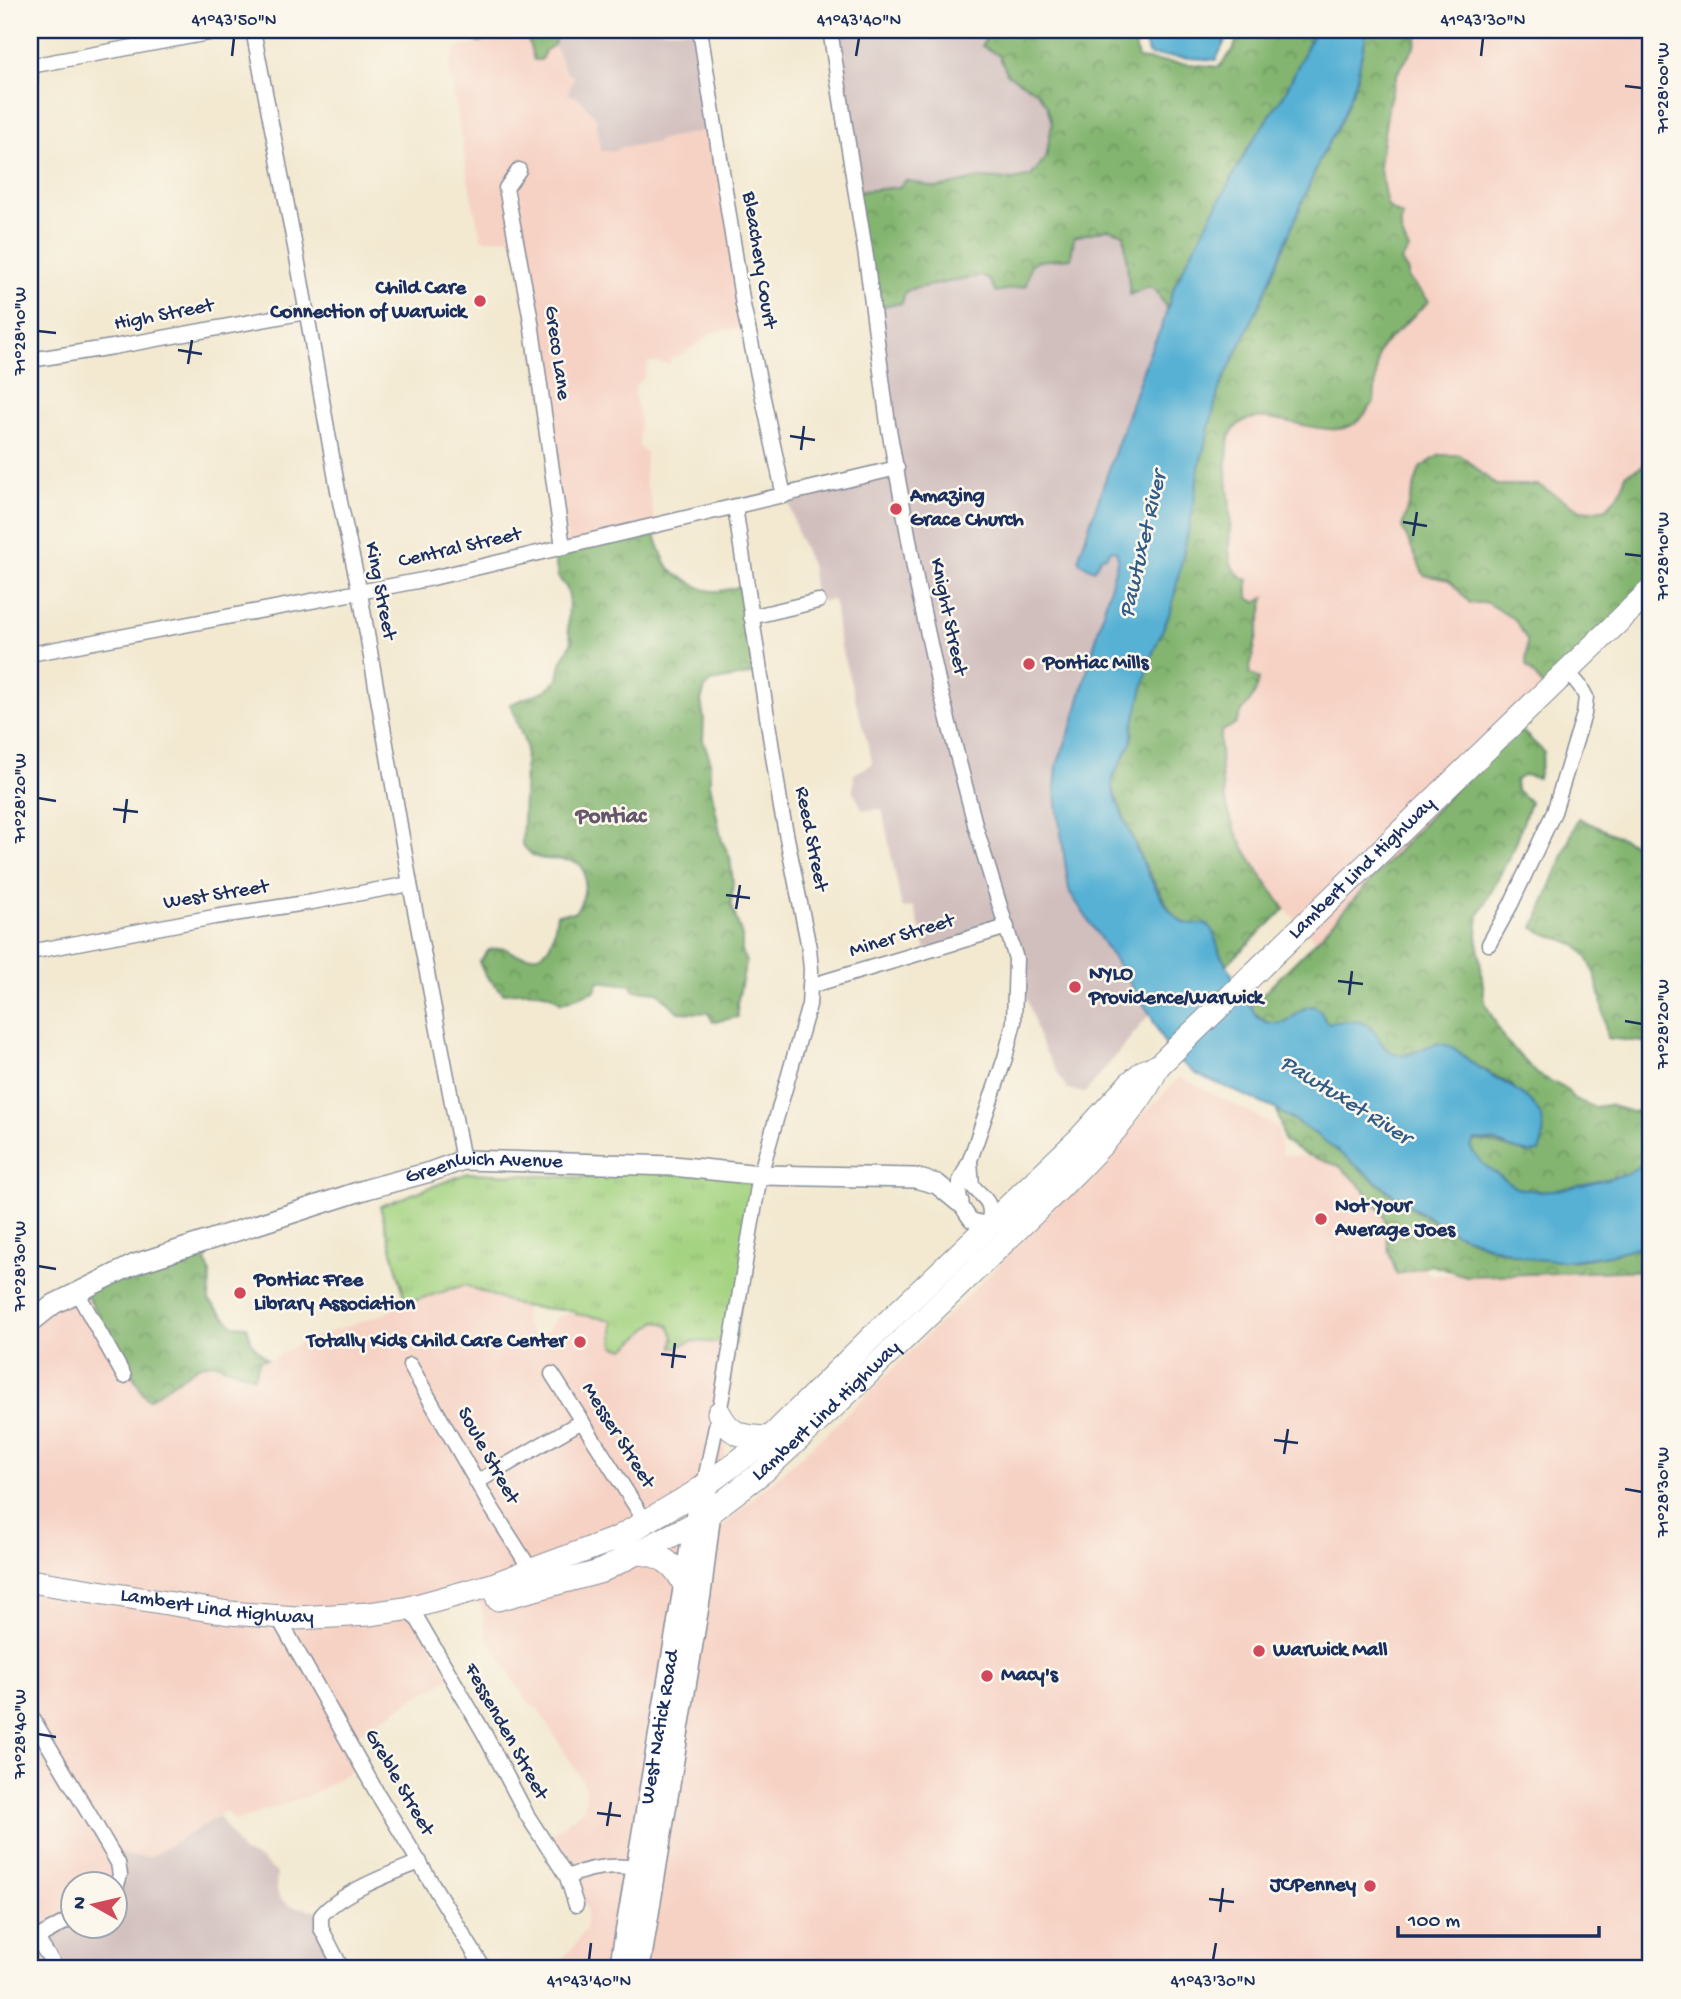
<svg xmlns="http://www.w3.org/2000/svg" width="1681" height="1999" font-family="'Gochi Hand',sans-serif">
<defs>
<pattern id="forest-crowns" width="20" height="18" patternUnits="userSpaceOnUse" patternTransform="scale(1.75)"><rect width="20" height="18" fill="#83b56f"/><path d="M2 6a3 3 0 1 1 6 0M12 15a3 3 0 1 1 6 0" fill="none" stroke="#6a945e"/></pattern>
<pattern id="park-tufts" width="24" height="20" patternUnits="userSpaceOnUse" patternTransform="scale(1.75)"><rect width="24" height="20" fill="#a4d381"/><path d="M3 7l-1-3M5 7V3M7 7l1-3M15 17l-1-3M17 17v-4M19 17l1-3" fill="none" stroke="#8db572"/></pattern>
</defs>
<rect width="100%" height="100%" fill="#fbf7ec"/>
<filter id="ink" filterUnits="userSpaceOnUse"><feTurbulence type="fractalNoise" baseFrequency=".0143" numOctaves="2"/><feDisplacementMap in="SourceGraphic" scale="14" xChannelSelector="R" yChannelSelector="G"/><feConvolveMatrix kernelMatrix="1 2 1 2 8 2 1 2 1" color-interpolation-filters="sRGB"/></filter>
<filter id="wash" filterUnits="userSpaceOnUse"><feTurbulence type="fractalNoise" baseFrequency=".00686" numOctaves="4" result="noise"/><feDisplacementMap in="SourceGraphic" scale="28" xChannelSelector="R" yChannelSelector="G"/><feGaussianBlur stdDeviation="1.57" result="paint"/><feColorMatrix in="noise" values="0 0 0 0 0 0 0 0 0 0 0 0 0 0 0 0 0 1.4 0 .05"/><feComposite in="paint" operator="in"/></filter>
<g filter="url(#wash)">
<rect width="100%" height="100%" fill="#f3e9d1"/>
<g fill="#f6d2c4">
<polygon points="1419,30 1651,31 1651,462 1626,474 1621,491 1607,508 1590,511 1581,510 1538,485 1496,485 1489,481 1415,486 1408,504 1424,574 1449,580 1459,593 1488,603 1515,620 1527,640 1526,666 1547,690 1316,941 1285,909 1251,862 1235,832 1222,785 1220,738 1222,731 1238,717 1256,694 1249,673 1264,598 1256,602 1248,597 1248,580 1232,569 1228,555 1232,513 1225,466 1230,434 1240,424 1259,415 1318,429 1374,402 1378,355 1382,346 1428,301 1408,278 1407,272 1401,261 1409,250 1401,234 1401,220 1387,205 1379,165 1389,102 1397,74 1415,46"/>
<polygon points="527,36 530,42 545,51 554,45 566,72 574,77 579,98 596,118 615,151 622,147 655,143 661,139 714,129 743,328 713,332 682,355 671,358 670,364 649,362 644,378 635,386 635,397 640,418 639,447 646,452 645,483 649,490 655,523 568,544 513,237 482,240 472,201 449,67 453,52 462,46"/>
<polygon points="1180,1077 1278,1127 1282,1154 1339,1162 1380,1209 1430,1275 1651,1267 1651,1969 549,1969 572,1949 585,1929 587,1909 545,1840 585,1808 586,1787 538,1709 527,1702 487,1637 481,1604 477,1602 443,1609 409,1608 451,1678 416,1697 352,1738 360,1766 309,1796 260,1812 251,1817 234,1820 226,1811 149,1857 115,1854 116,1884 74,1884 73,1916 55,1969 30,1969 30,1321 79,1289 121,1358 149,1399 200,1365 214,1363 254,1377 260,1360 272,1359 306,1340 384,1314 396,1308 403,1297 432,1296 464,1283 525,1305 524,1323 539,1341 557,1317 570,1314 612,1320 657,1320 669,1325 674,1337 673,1347 693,1341 735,1344 718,1530 830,1430 987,1277"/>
</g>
<g fill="#d1bfbe">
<polygon points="557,30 698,30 714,129 661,139 655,143 622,147 615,151 601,151 596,118 579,98 568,94 574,77 566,72 554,45"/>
<polygon points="829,30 990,30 982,46 999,55 1007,74 1038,92 1047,106 1052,124 1046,157 1031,176 1014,180 980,178 937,188 906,180 899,187 855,192"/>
<polygon points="1108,229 1124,233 1130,294 1147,287 1155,289 1167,309 1080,553 1102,555 1111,550 1116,551 1118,558 1073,723 1057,765 1055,790 1069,891 1150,1014 1085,1093 1067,1089 1041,1044 1006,929 926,950 914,907 902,908 882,809 863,810 853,791 854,774 871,765 872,760 838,636 834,600 818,601 816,599 811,565 798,535 787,496 894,468 872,308 911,289 982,276 1028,283 1031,264 1037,261 1071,258 1074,237"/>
<polygon points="219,1816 242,1852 261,1860 277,1873 276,1888 280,1899 291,1906 320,1911 342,1969 55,1969 39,1937 73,1916 74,1926 116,1926 114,1854 149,1857"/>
</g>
<g fill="url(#forest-crowns)" stroke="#4f7266" stroke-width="2">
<polygon points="472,30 557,30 554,45 545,51 541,60 534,60 527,36 477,42"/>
<polygon points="990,30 1132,30 1138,59 1219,67 1234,49 1239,30 1315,30 1285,93 1248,148 1174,287 1167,309 1155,289 1147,287 1130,295 1124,234 1108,229 1074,237 1071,258 1037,261 1031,264 1026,286 996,292 988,278 982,276 911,289 905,292 902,303 872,308 855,192 899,187 906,180 937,188 980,178 1014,180 1031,176 1046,157 1052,124 1047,106 1037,92 1007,74 999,55 982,46"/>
<path d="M 1367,30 L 1419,30 L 1415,46 L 1397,74 L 1389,102 L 1379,165 L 1387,205 L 1392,210 L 1403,216 C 1397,228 1404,239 1409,250 L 1401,261 L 1408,272 L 1408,278 L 1429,301 L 1382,346 L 1378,355 L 1374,402 C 1368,410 1361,421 1352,425 C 1317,443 1251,394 1231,434 C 1228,438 1228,445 1228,450 C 1223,477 1233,502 1230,530 C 1229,550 1225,571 1248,580 L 1248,598 L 1256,602 L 1265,597 L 1249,673 L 1259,679 C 1255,703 1242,705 1236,724 L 1222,731 L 1220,738 C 1220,752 1220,767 1222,782 C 1227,831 1257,870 1285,909 L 1227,964 L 1220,954 L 1213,931 L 1185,923 L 1173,915 L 1142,861 L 1112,788 L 1113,778 L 1131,743 L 1133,726 L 1151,657 L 1171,610 L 1192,514 L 1199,467 L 1219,389 L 1263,297 L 1320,159 L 1342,118 L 1356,81 Z"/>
<polygon points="1440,455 1460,455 1496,485 1538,485 1581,510 1589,511 1607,508 1621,491 1626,474 1651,462 1651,592 1547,690 1526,666 1527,640 1515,620 1488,603 1470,603 1449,580 1424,575 1402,527 1420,468"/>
<path d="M 651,524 C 656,537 664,567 675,574 C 680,577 686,579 690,582 C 712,596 719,591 743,586 L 758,673 L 711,682 L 705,688 L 701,701 L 704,719 L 703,740 L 710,759 L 710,784 L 722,841 L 730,857 L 733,882 L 731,904 L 742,936 L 742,952 L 746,962 L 737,1004 L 738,1017 L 713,1022 L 708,1013 L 678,1012 L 658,992 L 633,990 L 631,985 L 599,981 L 595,991 L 561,1003 C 546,987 523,992 503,993 L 485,975 L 479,962 L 489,950 C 493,949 501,947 506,949 C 509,950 512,953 515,954 C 552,963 552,942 557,914 L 575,912 C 583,902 584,895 585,882 C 588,849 551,865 534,856 C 530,854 526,848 522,845 L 526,746 L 510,704 L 547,690 L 558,679 L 561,663 L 572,642 L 568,630 L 569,596 L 566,587 L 558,577 L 553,550 Z"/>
<path d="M 1520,729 L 1544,752 L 1538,778 L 1524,775 L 1515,781 L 1516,789 L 1530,802 L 1515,846 L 1479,915 L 1477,935 L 1485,1003 L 1504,1039 L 1537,1074 L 1566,1089 L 1574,1099 L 1594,1107 L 1609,1105 L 1632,1112 L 1651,1109 L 1651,1158 L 1627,1174 L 1565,1189 L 1538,1191 L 1516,1188 L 1482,1163 L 1472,1151 L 1471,1145 L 1475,1140 C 1494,1142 1509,1149 1528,1153 L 1513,1086 L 1473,1064 L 1454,1048 L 1439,1043 L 1415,1052 L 1397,1056 L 1386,1049 L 1370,1027 L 1356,1022 L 1327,1023 L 1320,1011 L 1304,1008 C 1299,1012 1292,1020 1285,1023 C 1270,1028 1258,1018 1250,1007 L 1316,941 L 1501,738 Z"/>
<path d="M 1578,818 L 1651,852 L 1651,1043 L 1607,1038 C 1603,1013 1599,960 1575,945 C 1562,937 1547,937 1534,928 Z"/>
<path d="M 1277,1110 C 1290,1118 1305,1126 1318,1136 C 1345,1155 1370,1179 1398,1199 C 1445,1231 1504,1260 1562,1261 C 1592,1261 1623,1251 1651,1243 L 1651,1270 L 1466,1276 L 1431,1265 L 1397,1275 L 1389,1252 L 1384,1216 L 1357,1182 L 1339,1166 L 1307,1155 L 1284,1141 Z"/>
<polygon points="201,1247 210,1272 209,1301 233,1325 247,1326 252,1344 267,1359 260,1360 254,1377 215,1363 200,1365 149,1399 145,1397 83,1289"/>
</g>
<polygon fill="url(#park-tufts)" stroke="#608170" stroke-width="2" points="599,1164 758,1174 735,1344 693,1341 673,1348 674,1337 669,1325 657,1321 625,1349 614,1346 612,1320 575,1314 575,1311 519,1306 465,1285 406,1303 380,1206 468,1173 596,1178"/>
<g fill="#56b1d4" stroke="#387099" stroke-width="2">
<polygon points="1141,30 1230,30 1216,60 1149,55"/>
<path d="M 1315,30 L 1367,30 L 1356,81 L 1342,118 L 1320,159 L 1263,297 L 1219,389 L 1199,467 L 1192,514 L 1171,610 L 1151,657 L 1133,726 L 1131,743 L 1113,777 L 1112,788 C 1123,816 1158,913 1185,923 C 1191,925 1200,924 1207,924 L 1213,931 L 1220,954 L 1257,1017 L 1268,1023 L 1285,1023 L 1305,1008 L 1313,1006 L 1320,1011 L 1327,1023 C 1340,1022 1359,1018 1370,1027 C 1380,1035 1381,1050 1395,1054 C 1411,1060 1427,1042 1441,1044 C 1455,1045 1463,1056 1473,1064 C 1505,1086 1560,1101 1539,1152 C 1523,1154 1512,1149 1499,1143 C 1492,1140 1482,1141 1475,1140 L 1471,1146 L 1472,1151 L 1482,1163 L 1516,1188 L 1538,1191 L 1565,1189 L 1627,1174 L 1651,1158 L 1651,1243 L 1609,1255 L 1564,1261 L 1532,1259 L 1492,1247 L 1455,1233 L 1399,1199 L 1317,1135 L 1277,1110 L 1196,1074 L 1176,1058 L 1163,1041 L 1150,1014 L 1069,891 L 1055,790 L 1057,765 L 1073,723 L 1118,558 L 1116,551 L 1111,550 L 1105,557 L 1102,556 L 1094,570 L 1079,562 L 1080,553 L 1148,356 L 1162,326 L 1174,287 L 1188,259 L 1248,148 L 1285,93 Z"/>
</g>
</g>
<g filter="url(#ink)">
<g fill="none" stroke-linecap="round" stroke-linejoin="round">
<defs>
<g id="minor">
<polyline points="253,30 296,252 340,502 360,593 410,884 463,1160"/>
<polyline points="700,30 743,305 784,496"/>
<polyline points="830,30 866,257 888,424 917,584 939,685 976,828 1016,959 1014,1022 1005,1058 970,1160 960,1181 959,1202 966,1213 971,1220 989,1225 991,1228"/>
<polyline points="30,66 225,30"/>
<polyline points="30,82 31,66"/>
<polyline points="519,170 506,188 530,315 563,547"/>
<polyline points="30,360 113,347 306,312"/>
<polyline points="751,617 818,601"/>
<polyline points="30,654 428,579 897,468"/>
<polyline points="1489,944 1511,904 1554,812 1584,714 1586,697 1580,686 1567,671"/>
<polyline points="30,952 214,917 312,902 410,884"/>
<polyline points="810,986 1007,927"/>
<path d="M 970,1161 L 972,1186 C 988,1201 992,1202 989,1225"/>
<polyline points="77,1292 124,1376"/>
<polyline points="410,1365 491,1507 529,1567"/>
<polyline points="552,1374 645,1521"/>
<polyline points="477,1482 582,1421"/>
<polyline points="704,1485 722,1397 760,1175 809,1005 811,970 809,948 781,808 735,507"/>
<polyline points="405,1609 418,1620 484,1733 527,1815 567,1877 576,1905"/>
<polyline points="278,1617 377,1793 484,1969"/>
<polyline points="30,1714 118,1863 120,1875 116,1888"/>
<path d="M 567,1877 C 591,1867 612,1864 637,1868"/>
<polyline points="57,1969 39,1942 42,1935 74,1917"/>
<path d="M 342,1969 L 321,1928 L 321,1916 C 339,1893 392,1873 420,1862"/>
</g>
<g id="tertiary">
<path id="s1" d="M 30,1323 L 54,1304 L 135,1264 L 367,1189 L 430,1172 L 463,1160 L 673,1166 L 760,1175 L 915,1178 L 937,1184 L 959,1202"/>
</g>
<g id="secondary">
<path id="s2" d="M 620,1969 L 697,1512"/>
<polyline points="639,1969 700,1594 710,1512 704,1485"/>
</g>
<g id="primary">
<path d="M 719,1413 C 731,1437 745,1437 770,1438"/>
<path d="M 636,1553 C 659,1553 675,1563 684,1584"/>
<path id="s3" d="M 30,1581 L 229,1613 L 297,1618 L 369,1614 L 405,1609 L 492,1585 L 618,1538 L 693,1494 L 770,1438 L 872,1337 L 1080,1138 L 1131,1082 L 1143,1072 L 1158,1066 L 1651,590"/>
<path id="s4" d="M 498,1599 L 599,1572 L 694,1524 L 710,1512 L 765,1470 L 831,1409 L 1061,1187 C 1093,1154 1140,1109 1158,1066"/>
</g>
</defs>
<use href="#minor" stroke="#878c98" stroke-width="17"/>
<use href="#tertiary" stroke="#878c98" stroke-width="22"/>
<use href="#secondary" stroke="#878c98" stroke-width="24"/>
<use href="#primary" stroke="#878c98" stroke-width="25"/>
<use href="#minor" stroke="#fff" stroke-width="14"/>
<use href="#tertiary" stroke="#fff" stroke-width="19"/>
<use href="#secondary" stroke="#fff" stroke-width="21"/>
<use href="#primary" stroke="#fff" stroke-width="23"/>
</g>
</g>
<path fill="none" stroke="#1b2f5e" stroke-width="2.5" d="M 232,56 L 234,38M 856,56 L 859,38M 1481,56 L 1483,38M 1625,86 L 1642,88M 38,331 L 56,333M 178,350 L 202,354M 188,364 L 192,340M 790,436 L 815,440M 801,450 L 804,426M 1403,522 L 1427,526M 1413,536 L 1417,512M 1625,554 L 1642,556M 38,798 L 56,801M 113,809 L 138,812M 124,823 L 127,799M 726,895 L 750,898M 736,909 L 740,885M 1338,981 L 1363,984M 1349,995 L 1352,971M 1625,1021 L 1642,1024M 38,1266 L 56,1269M 661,1354 L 686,1357M 672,1368 L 675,1343M 1274,1440 L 1298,1443M 1284,1454 L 1288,1429M 1625,1489 L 1642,1492M 38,1734 L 56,1737M 597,1813 L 621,1816M 607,1826 L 611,1802M 1209,1899 L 1234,1902M 1220,1912 L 1223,1888M 589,1960 L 591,1943M 1213,1960 L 1216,1943"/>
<g fill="#d1495b" stroke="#fbf7ec" stroke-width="2.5">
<circle cx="480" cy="301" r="7"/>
<circle cx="896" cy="509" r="7"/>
<circle cx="1029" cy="664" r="7"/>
<circle cx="1075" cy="987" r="7"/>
<circle cx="1321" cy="1219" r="7"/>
<circle cx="240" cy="1293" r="7"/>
<circle cx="580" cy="1342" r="7"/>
<circle cx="1259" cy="1651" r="7"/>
<circle cx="987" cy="1676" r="7"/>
<circle cx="1370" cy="1886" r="7"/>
</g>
<g text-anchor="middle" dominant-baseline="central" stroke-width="5" stroke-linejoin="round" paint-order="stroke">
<g font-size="21" fill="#1b2f5e" stroke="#fbf7ec">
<text transform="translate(758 260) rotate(81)">Bleachery Court</text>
<text transform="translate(164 316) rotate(-11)">High Street</text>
<text transform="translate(556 353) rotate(82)">Greco Lane</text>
<text transform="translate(460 549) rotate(-13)">Central Street</text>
<text transform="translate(379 591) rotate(79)">King Street</text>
<text transform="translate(947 617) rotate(78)">Knight Street</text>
<text transform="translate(810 839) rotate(79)">Reed Street</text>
<text stroke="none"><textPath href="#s3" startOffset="1608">Lambert Lind Highway</textPath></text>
<text transform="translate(216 896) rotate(-9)">West Street</text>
<text transform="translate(902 937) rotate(-17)">Miner Street</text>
<text stroke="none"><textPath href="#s1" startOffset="485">Greenwich Avenue</textPath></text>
<text stroke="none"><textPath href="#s4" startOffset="385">Lambert Lind Highway</textPath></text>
<text transform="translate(617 1436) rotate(58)">Messer Street</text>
<text transform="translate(487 1456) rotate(61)">Soule Street</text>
<text stroke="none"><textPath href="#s3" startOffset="189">Lambert Lind Highway</textPath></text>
<text stroke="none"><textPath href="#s2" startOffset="245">West Natick Road</textPath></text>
<text transform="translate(505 1732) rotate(61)">Fessenden Street</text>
<text transform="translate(398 1783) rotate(60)">Greble Street</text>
</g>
<g font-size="21" font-weight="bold" fill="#1b2f5e" stroke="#fbf7ec" text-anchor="start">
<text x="466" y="289" text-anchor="end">Child Care<tspan x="466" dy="24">Connection of Warwick</tspan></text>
<text x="910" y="497">Amazing<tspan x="910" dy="24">Grace Church</tspan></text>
<text x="1043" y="664">Pontiac Mills</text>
<text x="1089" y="975">NYLO<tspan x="1089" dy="24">Providence/Warwick</tspan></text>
<text x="1335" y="1207">Not Your<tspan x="1335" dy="24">Average Joes</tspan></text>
<text x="254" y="1281">Pontiac Free<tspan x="254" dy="24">Library Association</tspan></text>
<text x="566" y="1342" text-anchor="end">Totally Kids Child Care Center</text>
<text x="1273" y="1651">Warwick Mall</text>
<text x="1001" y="1676">Macy's</text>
<text x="1356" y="1886" text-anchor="end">JCPenney</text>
</g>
<g font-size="23" font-style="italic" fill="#305c87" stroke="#fbf7ec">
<text transform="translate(1144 545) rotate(-77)">Pawtuxet River</text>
<text transform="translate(1345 1101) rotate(32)">Pawtuxet River</text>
</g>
<g font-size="23" font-weight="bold" fill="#65586c" stroke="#fbf7ec">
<text x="611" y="817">Pontiac</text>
</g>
</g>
<rect width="1681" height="1999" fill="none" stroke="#fbf7ec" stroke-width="77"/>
<g transform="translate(94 1905) rotate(278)"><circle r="33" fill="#fbf7ec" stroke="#a1a7b3" stroke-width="2"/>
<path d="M0-5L12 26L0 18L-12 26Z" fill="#d1495b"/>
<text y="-10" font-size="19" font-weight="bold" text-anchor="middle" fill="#1b2f5e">N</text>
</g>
<path d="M1398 1926v10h201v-10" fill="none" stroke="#1b2f5e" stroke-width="3.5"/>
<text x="1408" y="1926" font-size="21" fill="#1b2f5e" stroke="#fbf7ec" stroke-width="5" paint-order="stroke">100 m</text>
<rect x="38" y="38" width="1604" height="1922" fill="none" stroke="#1b2f5e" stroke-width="2.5"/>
<g font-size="18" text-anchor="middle" fill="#1b2f5e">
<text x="234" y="25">41°43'50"N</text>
<text x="859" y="25">41°43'40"N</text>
<text x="1483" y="25">41°43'30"N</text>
<text transform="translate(1662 88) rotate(-90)" y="6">71°28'00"W</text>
<text transform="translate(19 331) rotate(-90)" y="6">71°28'10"W</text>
<text transform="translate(1662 556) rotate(-90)" y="6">71°28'10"W</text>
<text transform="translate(19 798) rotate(-90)" y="6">71°28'20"W</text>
<text transform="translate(1662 1024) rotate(-90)" y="6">71°28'20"W</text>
<text transform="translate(19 1266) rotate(-90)" y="6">71°28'30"W</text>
<text transform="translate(1662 1492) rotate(-90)" y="6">71°28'30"W</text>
<text transform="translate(19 1734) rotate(-90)" y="6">71°28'40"W</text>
<text x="589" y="1986">41°43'40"N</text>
<text x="1213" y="1986">41°43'30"N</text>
</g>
</svg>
